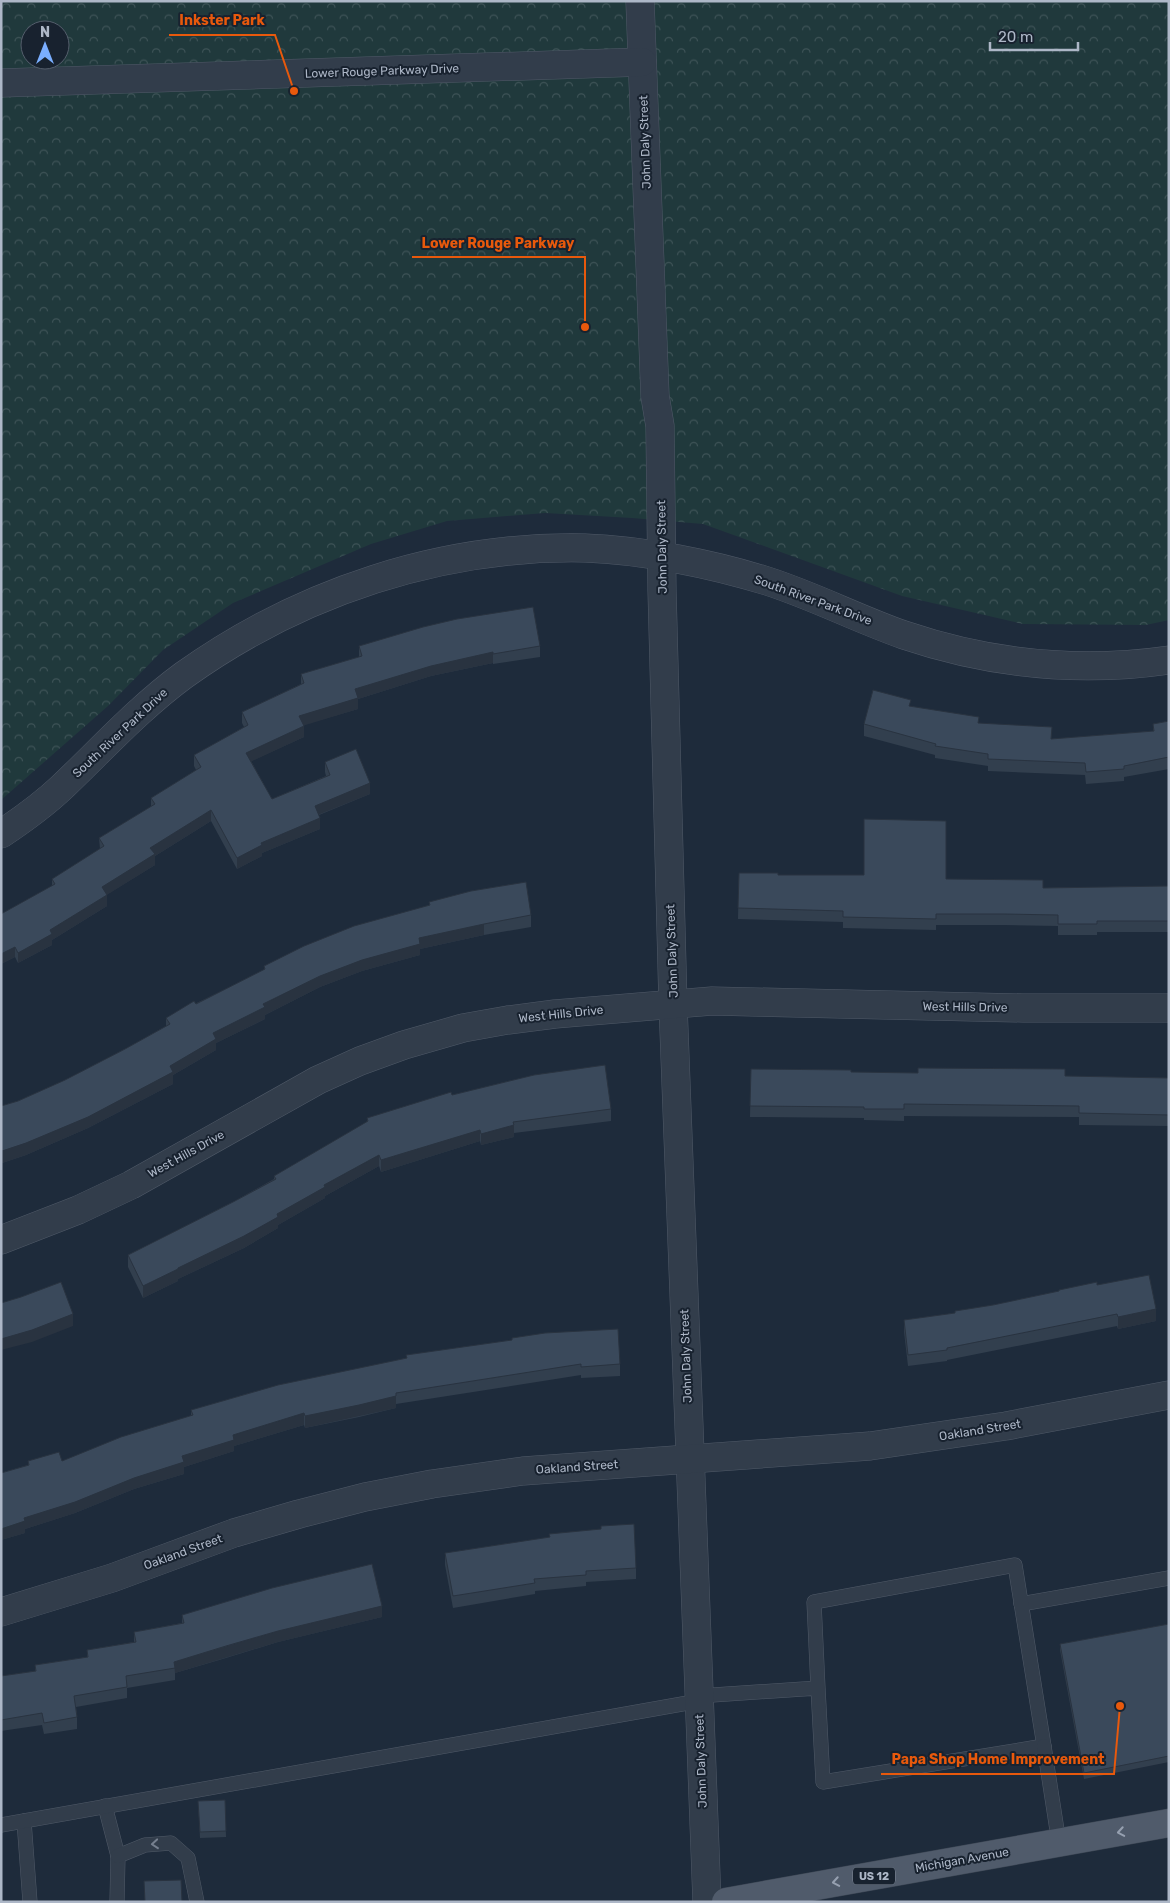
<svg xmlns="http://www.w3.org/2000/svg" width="1170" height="1903" font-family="Rubik,sans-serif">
<defs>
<pattern id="park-crowns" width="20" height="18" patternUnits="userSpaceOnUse" patternTransform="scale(1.25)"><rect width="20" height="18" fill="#20393c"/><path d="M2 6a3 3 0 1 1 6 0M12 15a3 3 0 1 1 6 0" fill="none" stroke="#3e5357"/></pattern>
</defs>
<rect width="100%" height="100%" fill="#1e2b3b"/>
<path fill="url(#park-crowns)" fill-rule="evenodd" d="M 1,1 L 1169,1 L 1169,620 L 1146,625 L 1023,624 L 902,596 L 703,524 L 632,518 L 545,513 L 447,521 L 371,544 L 233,603 L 163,650 L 108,706 L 1,800 ZM 30,30 L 60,30 L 60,60 L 30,60 Z"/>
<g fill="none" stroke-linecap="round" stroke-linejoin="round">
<defs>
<g id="lane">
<polyline points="1021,1604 1169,1578"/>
<polyline points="698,1696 818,1688 814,1602 1015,1565 1044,1746 823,1782 818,1688"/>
<polyline points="1044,1746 1059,1843"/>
<polyline points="105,1806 118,1856 117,1902"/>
<polyline points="24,1821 30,1902"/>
<polyline points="1,1825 699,1701"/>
<polyline points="118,1856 145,1845 171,1843 188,1858 197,1902"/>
</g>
<g id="street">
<polyline points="640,1 655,396 660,426 662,590 673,1004 707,1902"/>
<polyline points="1,83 642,62"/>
<path d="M 1,834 C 22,820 43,805 62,787 C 102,749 139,708 184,675 C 300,592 442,545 585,548 C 643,550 712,564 767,581 C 814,596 858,619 904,635 C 990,664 1079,673 1169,660"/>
<polyline points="1,1240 78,1210 131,1185 318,1080 360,1061 404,1045 463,1028 508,1020 555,1014 712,1001 1023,1008 1169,1008"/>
<polyline points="1,1612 112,1578 234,1533 299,1514 365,1497 432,1484 523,1471 870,1446 1006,1426 1169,1395"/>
</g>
<polyline id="primary" points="726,1902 1169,1823"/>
</defs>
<use href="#lane" stroke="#505a68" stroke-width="15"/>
<use href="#street" stroke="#505a68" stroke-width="29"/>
<use href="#primary" stroke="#3c4654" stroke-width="29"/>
<use href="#lane" stroke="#323d4b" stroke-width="14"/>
<use href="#street" stroke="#323d4b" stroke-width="28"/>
<use href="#primary" stroke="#505b6b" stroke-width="28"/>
</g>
<g fill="#323f4e">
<polygon points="359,646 540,646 540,657 493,664 493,663 431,676 358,699 358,709 303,725 304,737 251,761 272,799 326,776 325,772 325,762 370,794 319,815 320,829 262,853 262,856 237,869 211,821 155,856 155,865 106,895 107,906 52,940 52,945 18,963 15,957 1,964 1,914 52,886 52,879 100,849 99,838 151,807 151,798 196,770 194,766 194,755 244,727 242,723 242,712 301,684 301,674 359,657"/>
<polygon points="911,706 979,723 1052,739 1153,731 1153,724 1169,721 1169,769 1124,777 1124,781 1086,784 1085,775 988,771 988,766 935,758 935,755 864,736 864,724"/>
<polygon points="739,873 778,875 946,879 1043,888 1169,886 1169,932 1097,932 1097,935 1058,935 1058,926 1004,925 936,925 936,930 843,928 843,922 738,919"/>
<polygon points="429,902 531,915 531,927 484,935 420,949 420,955 362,971 320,987 265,1015 265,1019 216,1043 216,1050 173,1075 173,1084 88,1128 26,1155 2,1163 1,1160 1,1106 18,1101 65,1080 125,1049 166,1026 166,1018 264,970 264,966 429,905"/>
<polygon points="751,1069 851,1072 1169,1078 1169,1126 1079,1125 1079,1117 904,1116 904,1121 864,1120 864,1118 750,1117"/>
<polygon points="452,1095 611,1109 611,1121 514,1133 514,1137 481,1145 480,1141 381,1172 379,1166 325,1196 325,1198 278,1225 278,1228 244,1248 178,1279 178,1281 143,1298 128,1267 128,1255 233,1202 274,1179 274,1176 367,1122 367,1118"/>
<polygon points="1097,1285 1156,1321 1118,1329 1117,1326 947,1360 947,1361 908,1366 904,1332 904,1320 955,1313 993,1305"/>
<polygon points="406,1358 620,1364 620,1376 581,1378 581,1375 396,1404 396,1408 359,1417 305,1428 304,1425 234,1446 234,1451 184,1467 184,1474 134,1489 75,1513 25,1529 25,1533 1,1540 1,1473 28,1465 28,1461 62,1461 191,1416 191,1410"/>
<polygon points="445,1553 636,1568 636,1579 586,1582 586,1586 535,1591 535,1594 453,1608 445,1565"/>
<polygon points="182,1615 382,1617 278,1642 226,1658 175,1673 175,1680 127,1688 127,1698 76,1707 77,1717 77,1729 44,1734 42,1725 1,1731 1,1676 35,1671 35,1665 87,1657 87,1650 134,1642 134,1632 182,1623"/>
<polygon points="1169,1624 1169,1762 1084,1779 1060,1650 1060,1644"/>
<polygon points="225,1800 226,1837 200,1838 198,1801"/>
</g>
<g fill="#293340">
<polygon points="493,652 493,663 431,676 358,699 358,709 299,727 299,716 355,689 431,666"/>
<polygon points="304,726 304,737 246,764 246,753"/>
<polygon points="370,783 370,794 315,816 315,806"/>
<polygon points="211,810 211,821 155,856 155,865 102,898 102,887 150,848"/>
<polygon points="320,818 320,829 262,853 262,856 237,869 237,858 261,843"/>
<polygon points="107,895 107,906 52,940 52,945 18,963 18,953 50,930"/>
<polygon points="484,924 484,935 420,949 420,955 362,971 320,987 265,1015 265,1019 216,1043 216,1050 173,1075 173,1084 88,1128 26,1155 2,1163 2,1151 170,1066 213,1033 263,1004 320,976 419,938"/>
<polygon points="15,947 15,957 1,964 1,954"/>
<polygon points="514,1125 514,1137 481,1145 481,1134"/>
<polygon points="480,1130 480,1141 381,1172 381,1160"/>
<polygon points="379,1155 379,1166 325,1196 325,1198 278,1225 278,1228 244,1248 178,1279 178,1281 143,1298 143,1286 277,1214 324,1185"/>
<polygon points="1156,1309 1156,1321 1118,1329 1118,1317"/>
<polygon points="73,1314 73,1326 32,1342 1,1350 1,1339"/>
<polygon points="396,1396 396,1408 305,1428 305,1416"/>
<polygon points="304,1413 304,1425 234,1446 234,1451 184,1467 184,1474 134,1489 75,1513 25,1529 25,1533 1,1540 1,1529 24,1518 182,1456 233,1435"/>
<polygon points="382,1606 382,1617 278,1642 175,1673 174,1662 278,1631"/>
</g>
<g fill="#3a495b" stroke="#293340">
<polygon points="533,607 540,646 493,654 493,652 431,666 355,689 358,698 299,716 304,726 246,753 272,799 330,775 325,762 356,749 370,783 315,806 320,818 261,843 262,845 237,858 211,810 150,848 155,854 102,887 107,895 50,930 52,934 18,953 15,947 1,954 1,914 55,884 52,879 104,846 99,838 155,804 151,798 201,767 194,755 248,725 242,712 304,683 301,674 362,656 359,646 423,627 457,619"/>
<polygon points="873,690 911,700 909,706 979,717 978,723 1052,727 1051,739 1154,731 1153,724 1169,721 1169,757 1124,766 1124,769 1086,772 1085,763 988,759 988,754 935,746 936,744 864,724"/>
<polygon points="864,819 946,821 946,879 1043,880 1043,888 1169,886 1169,921 1097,921 1097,924 1058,924 1058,915 1004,914 936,914 936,919 843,917 843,911 738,908 739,873 778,873 778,875 864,875"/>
<polygon points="526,882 531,915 484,924 419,938 420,944 362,960 320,976 263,1004 265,1007 213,1033 216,1039 170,1066 173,1072 88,1117 26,1143 2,1151 1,1148 1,1106 18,1101 65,1080 125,1049 170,1024 166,1018 194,1001 196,1004 265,969 264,966 304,946 354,926 430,905 429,902 471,891"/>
<polygon points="605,1065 611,1109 513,1122 514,1125 481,1134 480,1130 381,1160 379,1155 324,1185 325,1187 277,1214 278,1217 244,1236 178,1268 178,1269 143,1286 128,1255 233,1202 276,1179 274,1176 368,1121 367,1118 451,1092 452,1095 534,1075"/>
<polygon points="918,1068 1065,1069 1065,1076 1169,1078 1169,1115 1079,1113 1079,1106 904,1104 904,1109 864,1109 864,1107 750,1106 751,1069 851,1070 851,1072 918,1073"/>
<polygon points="1149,1275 1156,1309 1118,1317 1117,1314 947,1348 947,1350 908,1355 904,1320 955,1313 955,1311 993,1305 1059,1291 1059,1290 1097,1282 1097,1285"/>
<polygon points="61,1282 73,1314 32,1330 1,1339 1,1303 21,1297"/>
<polygon points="618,1329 620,1364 581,1367 581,1364 396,1393 396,1396 359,1405 305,1416 304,1413 233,1435 234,1440 182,1456 184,1462 134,1478 75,1502 24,1518 25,1521 1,1529 1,1473 29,1465 28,1461 59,1452 62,1461 121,1437 193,1415 191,1410 278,1385 407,1358 406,1355 512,1340 512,1338 545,1333"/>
<polygon points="634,1524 636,1568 586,1571 586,1575 534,1579 535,1583 453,1596 445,1553 550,1537 549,1534 601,1529 601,1526"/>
<polygon points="372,1564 382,1606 278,1631 226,1646 174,1662 175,1668 126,1676 127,1687 74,1696 77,1717 44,1723 42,1713 1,1720 1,1676 36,1671 35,1665 88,1657 87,1650 136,1642 134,1632 184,1623 182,1615 272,1588"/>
<polygon points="1169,1624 1169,1756 1084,1773 1060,1644"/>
<polygon points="225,1800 226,1831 200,1832 198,1801"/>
<polygon points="181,1880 182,1902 145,1902 144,1881"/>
</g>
<defs><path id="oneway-chevron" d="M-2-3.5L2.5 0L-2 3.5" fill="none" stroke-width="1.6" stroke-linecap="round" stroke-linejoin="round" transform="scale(1.25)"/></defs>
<g stroke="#96a0b0">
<use href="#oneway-chevron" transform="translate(1121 1832) rotate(170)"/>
<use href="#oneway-chevron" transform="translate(836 1882) rotate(170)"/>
</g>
<use stroke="#76808f" href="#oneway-chevron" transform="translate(155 1844) rotate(175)"/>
<g text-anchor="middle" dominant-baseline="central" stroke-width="4" stroke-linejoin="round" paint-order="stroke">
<rect fill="#18222f" stroke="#808a99" stroke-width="1" x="853" y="1867.5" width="42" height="17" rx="4"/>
<g font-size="11" font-weight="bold" fill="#adb7c7">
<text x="874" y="1876">US 12</text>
</g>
<g font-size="12" fill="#adb7c7" stroke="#18222f">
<text transform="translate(382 71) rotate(-2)">Lower Rouge Parkway Drive</text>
<text transform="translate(645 142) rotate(-92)">John Daly Street</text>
<text transform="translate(662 547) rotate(-91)">John Daly Street</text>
<text transform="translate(813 600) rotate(20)">South River Park Drive</text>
<text transform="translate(120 733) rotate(-43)">South River Park Drive</text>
<text transform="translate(672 951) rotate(-92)">John Daly Street</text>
<text transform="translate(965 1007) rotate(1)">West Hills Drive</text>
<text transform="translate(561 1014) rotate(-6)">West Hills Drive</text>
<text transform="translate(186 1154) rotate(-29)">West Hills Drive</text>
<text transform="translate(686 1356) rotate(-92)">John Daly Street</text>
<text transform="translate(980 1430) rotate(-9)">Oakland Street</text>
<text transform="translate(577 1467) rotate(-4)">Oakland Street</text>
<text transform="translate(183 1552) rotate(-20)">Oakland Street</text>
<text transform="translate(701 1761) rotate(-92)">John Daly Street</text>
<text transform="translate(962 1860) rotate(-10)">Michigan Avenue</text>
</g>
</g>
<path fill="none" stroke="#e8590c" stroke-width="2" d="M294 91L275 35H169M585 327L585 257H412M1120 1706L1114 1774H881"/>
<g fill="#e8590c" stroke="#18222f" stroke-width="2">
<circle cx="294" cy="91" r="5"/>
<circle cx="585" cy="327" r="5"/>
<circle cx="1120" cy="1706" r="5"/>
</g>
<g font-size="14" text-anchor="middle" font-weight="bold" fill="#e8590c" stroke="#18222f" stroke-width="4" stroke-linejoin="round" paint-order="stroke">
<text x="222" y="25">Inkster Park</text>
<text x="498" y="248">Lower Rouge Parkway</text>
<text x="998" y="1764">Papa Shop Home Improvement</text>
</g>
<rect width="1170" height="1903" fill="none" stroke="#adb7c7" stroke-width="5"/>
<g transform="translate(45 45)"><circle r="24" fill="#18222f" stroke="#545e6c"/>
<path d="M0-4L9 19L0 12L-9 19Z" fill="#7aaeff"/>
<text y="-8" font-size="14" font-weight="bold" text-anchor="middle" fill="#adb7c7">N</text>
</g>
<path d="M990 42v8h88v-8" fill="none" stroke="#adb7c7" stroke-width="2.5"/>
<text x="998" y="42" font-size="15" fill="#adb7c7" stroke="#18222f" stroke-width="4" paint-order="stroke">20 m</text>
</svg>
